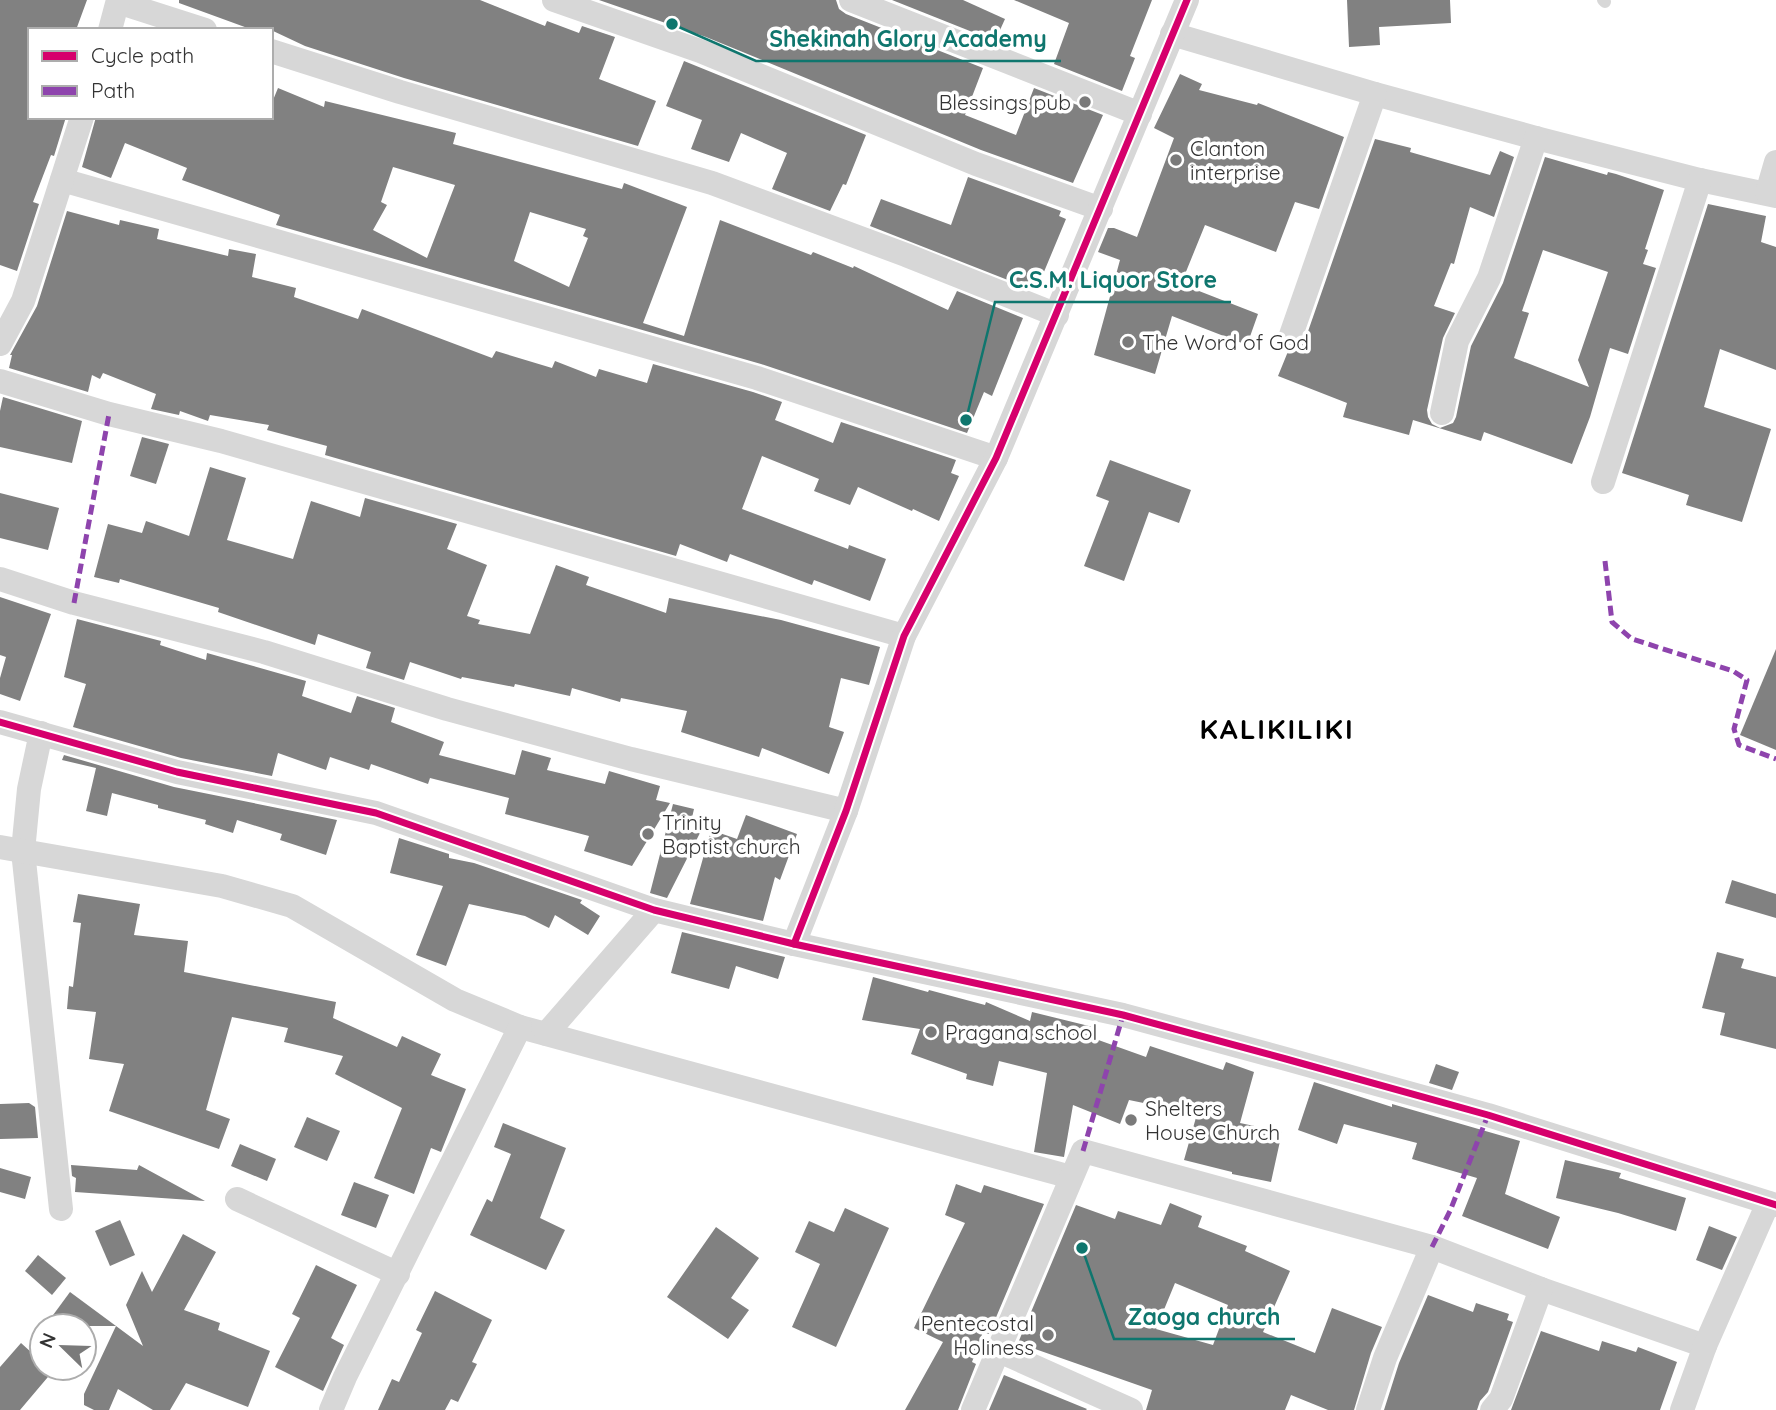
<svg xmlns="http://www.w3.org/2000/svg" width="1776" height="1410" font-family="Quicksand,sans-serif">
<rect width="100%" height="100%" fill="#fff"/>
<g fill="#818181" fill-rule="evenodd">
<polygon points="0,0 87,0 76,30 30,30 30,117 66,117 54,156 51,155 33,202 39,204 17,271 0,265"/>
<polygon points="179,0 480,0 545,26 547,21 579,33 582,26 615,37 599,79 656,101 638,146 404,78 305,46 271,30 253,30 179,3"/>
<polygon points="599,0 836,0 839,9 846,14 983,68 965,115 1016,135 1034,88 1103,115 1073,183 981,150 706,37"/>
<polygon points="892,0 963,0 1005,19 995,41"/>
<polygon points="1014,0 1152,0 1130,56 1135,58 1122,91 1054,64 1069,23"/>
<polygon points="1347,0 1450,0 1451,23 1379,27 1380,45 1349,47"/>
<polygon points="684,61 866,135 846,185 843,184 830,211 772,189 787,153 741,133 729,162 691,149 702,120 666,106"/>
<polygon points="1180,74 1202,84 1199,90 1257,105 1258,103 1344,137 1319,209 1295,202 1276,252 1205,225 1181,284 1258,314 1247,345 1172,316 1155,374 1094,355 1120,260 1098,252 1108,228 1114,228 1137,237 1174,138 1154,128"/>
<path d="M 278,88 L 324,107 L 325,101 L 456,133 L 453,144 L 622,189 L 624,183 L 687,207 L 643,323 L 684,336 L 720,220 L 811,255 L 813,252 L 853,268 L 854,266 L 948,310 L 957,291 L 1023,318 L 992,396 L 984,392 L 967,433 L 761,364 L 276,225 L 280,215 L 182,180 L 187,168 L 125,143 L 111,178 L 82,167 L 96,117 L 271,117 L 271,105 ZM 393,167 L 455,185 L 427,258 L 373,230 L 387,205 L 381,202 ZM 530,212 L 586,229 L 583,236 L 588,238 L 569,287 L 514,261 Z"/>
<path d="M 1375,139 L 1411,148 L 1410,152 L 1490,175 L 1500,151 L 1514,157 L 1494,217 L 1470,207 L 1454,264 L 1451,263 L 1434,306 L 1455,313 L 1443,338 L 1427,410 L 1428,417 L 1432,424 L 1440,428 L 1453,423 L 1456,417 L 1471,346 L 1503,283 L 1545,157 L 1607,175 L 1608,172 L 1616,174 L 1664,190 L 1645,249 L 1648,250 L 1643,264 L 1656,268 L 1628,354 L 1610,348 L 1590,417 L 1572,464 L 1484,432 L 1481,441 L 1413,420 L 1409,435 L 1343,417 L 1347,403 L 1278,376 L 1289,349 L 1300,347 L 1305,340 ZM 1543,250 L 1608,272 L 1578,360 L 1589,387 L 1514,358 L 1529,313 L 1522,311 Z"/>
<polygon points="968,177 1061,211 1059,216 1066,219 1036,291 870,226 881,199 951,225"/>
<polygon points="1708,204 1766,216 1761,242 1776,247 1776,370 1720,349 1704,407 1771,429 1742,522 1686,505 1689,495 1622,473"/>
<polygon points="67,211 119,225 120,220 159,229 157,239 228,256 229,249 256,254 252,277 296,288 294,297 358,319 362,309 492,358 496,351 552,368 555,361 596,377 599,369 647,383 653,364 753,392 782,402 775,420 833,443 841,422 956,460 951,473 959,476 939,521 913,509 912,511 858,487 850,505 814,491 819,479 762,456 742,509 848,549 849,545 886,559 870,601 814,580 812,585 730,554 727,562 680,544 676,556 325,455 327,446 267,430 269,425 210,415 208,421 180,411 179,415 151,409 156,394 103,373 100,379 92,375 88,392 9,368 12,355 10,355 37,306"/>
<polygon points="3,397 82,421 72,463 0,447 0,411"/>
<polygon points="142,437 169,444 156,484 130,476"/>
<polygon points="1110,460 1191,490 1179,523 1149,512 1124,581 1084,566 1109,501 1096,496"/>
<polygon points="210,467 246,478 227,540 293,559 311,501 360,517 365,498 457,524 447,549 487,565 467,616 480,620 478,624 530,634 556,565 589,577 586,585 666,613 669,598 781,620 880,647 869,685 841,678 829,727 844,732 829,774 762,748 759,757 681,732 687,711 621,698 620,702 572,688 570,696 515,684 514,687 462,677 461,679 410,662 404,680 366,668 371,652 318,634 315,645 218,612 219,608 120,579 119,583 94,577 108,524 142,533 146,521 189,536"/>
<polygon points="0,493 59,508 48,550 0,538"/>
<polygon points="0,597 51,614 20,701 0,694 0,678 6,657 0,655"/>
<polygon points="77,619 161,641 160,645 206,660 207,653 306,681 302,696 351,713 357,696 395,708 391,722 444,742 439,755 515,775 522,750 551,758 547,770 605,784 609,771 660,786 656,800 670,803 632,866 584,851 589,836 505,814 509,798 430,778 428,784 371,764 369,770 330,757 326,770 278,753 272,776 181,758 73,727 86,684 64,677"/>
<polygon points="1776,649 1776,750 1740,735"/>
<polygon points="64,755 174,787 337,820 326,855 280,840 282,834 237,820 233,833 205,824 206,820 158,808 158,805 112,793 107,816 86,811 96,768 62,760"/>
<polygon points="673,804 694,809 691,822 703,827 667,898 650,893"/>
<polygon points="746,815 797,834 780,880 775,877 763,921 690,904 711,830 737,839"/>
<polygon points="399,838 449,854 449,858 474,863 582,900 580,903 600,916 588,935 555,915 549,928 525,916 469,904 446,966 416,955 443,886 390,873"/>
<polygon points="1732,880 1776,894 1776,918 1725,903"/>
<polygon points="78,894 140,904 134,935 188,941 184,972 336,1002 333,1018 397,1047 402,1036 441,1054 431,1075 466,1089 441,1152 431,1148 414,1194 374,1178 402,1108 335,1074 343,1056 284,1042 288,1028 232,1017 206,1110 230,1119 219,1149 109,1111 124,1064 89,1059 96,1012 67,1009 69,986 73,987 81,923 73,922"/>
<polygon points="682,932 785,957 778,979 736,966 729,989 671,973"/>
<polygon points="1717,952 1744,959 1741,968 1776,977 1776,1049 1720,1035 1725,1013 1702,1008"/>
<polygon points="873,977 928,992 929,990 985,1005 986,1002 1030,1021 1032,1012 1093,1027 1090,1037 1146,1057 1150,1046 1223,1070 1226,1062 1254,1072 1240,1123 1282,1132 1271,1182 1232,1174 1232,1172 1184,1160 1197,1114 1129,1100 1120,1124 1073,1105 1064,1157 1034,1152 1047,1073 999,1061 993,1086 966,1079 967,1074 911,1054 920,1029 862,1020"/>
<polygon points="1436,1064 1459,1072 1452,1090 1429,1083"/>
<polygon points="1314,1082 1392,1107 1392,1104 1520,1141 1505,1194 1560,1217 1548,1249 1462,1216 1477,1178 1412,1159 1417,1143 1344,1124 1337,1144 1298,1130"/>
<polygon points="29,1103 35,1107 38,1138 0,1139 0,1104"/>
<polygon points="307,1117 340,1131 327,1161 294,1147"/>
<polygon points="503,1123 566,1148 540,1218 565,1230 546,1270 470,1235 487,1199 492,1202 511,1154 494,1147"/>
<polygon points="240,1144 276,1159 267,1181 231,1166"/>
<polygon points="1565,1160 1621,1173 1619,1178 1686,1198 1676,1231 1618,1213 1556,1198"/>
<polygon points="71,1165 137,1170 139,1165 205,1201 75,1192 76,1178 72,1176"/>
<polygon points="0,1168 31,1177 25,1199 0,1192"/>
<polygon points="354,1182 389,1195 376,1228 341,1215"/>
<polygon points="956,1184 981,1193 984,1185 1044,1204 989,1334 983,1332 972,1362 976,1364 958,1410 905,1410 943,1342 914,1328 965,1223 945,1215"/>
<path d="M 1170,1203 L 1202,1216 L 1198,1227 L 1247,1246 L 1245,1251 L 1290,1271 L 1263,1332 L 1315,1353 L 1332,1308 L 1382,1327 L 1371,1353 L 1354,1410 L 1328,1410 L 1291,1395 L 1285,1410 L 1146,1410 L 1152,1390 L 1018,1343 L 1076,1205 L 1115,1219 L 1118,1211 L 1161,1225 ZM 1175,1283 L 1228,1305 L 1213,1345 L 1156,1329 Z"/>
<polygon points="845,1208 889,1228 836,1347 792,1327 820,1264 795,1252 809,1221 834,1232"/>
<polygon points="120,1220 135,1255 110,1266 95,1231"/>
<polygon points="1709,1226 1737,1237 1722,1270 1696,1260"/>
<polygon points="716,1227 759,1258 731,1298 749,1310 728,1339 667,1297"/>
<polygon points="183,1234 216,1252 184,1310 220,1323 218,1330 270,1351 248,1407 186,1383 170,1410 153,1410 118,1389 109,1410 94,1410 84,1405 84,1394 116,1326 143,1346 126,1305 142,1271 152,1292"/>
<polygon points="38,1255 66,1278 52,1295 25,1271"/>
<polygon points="316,1265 357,1285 331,1338 344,1345 323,1391 275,1367 300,1318 292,1314"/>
<polygon points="435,1291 492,1320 472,1362 477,1364 458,1402 451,1399 445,1410 378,1410 392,1379 399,1382 422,1333 416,1330"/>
<polygon points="70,1292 116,1326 45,1326"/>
<polygon points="1428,1295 1473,1312 1476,1303 1509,1314 1507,1320 1513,1322 1488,1392 1480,1401 1477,1410 1384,1410 1399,1363"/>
<polygon points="1541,1331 1599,1351 1602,1341 1636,1352 1638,1347 1677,1362 1660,1410 1511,1410"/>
<polygon points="21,1343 42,1362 42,1368 49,1368 53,1371 20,1410 0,1410 0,1367"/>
<polygon points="1004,1375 1087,1409 1086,1410 989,1410"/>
</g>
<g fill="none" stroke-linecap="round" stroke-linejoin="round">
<polyline stroke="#d7d7d7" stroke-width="12" points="1603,0 1605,2"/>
<g stroke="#d7d7d7" stroke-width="24">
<polyline points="554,0 700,51 976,164 1101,209"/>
<polyline points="851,0 1140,114"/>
<polyline points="118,2 205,30"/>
<polyline points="110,30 118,0"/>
<polyline points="1172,34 1375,94 1536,138 1700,180 1776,196"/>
<polyline points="271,51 400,92 712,183 906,255 1057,315"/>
<polyline points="62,180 757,378 996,458"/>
<polyline points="1767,193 1776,162"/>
<polyline points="1291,335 1375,94"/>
<polyline points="0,344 23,301 82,117"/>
<polyline points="0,381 109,414 221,441 904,636"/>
<polyline points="1442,413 1457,341 1489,278 1536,138"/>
<polyline points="1603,482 1700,180"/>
<polyline points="0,579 74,603 264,652 447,709 631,759 846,811"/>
<polyline points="0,722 177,772 376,813 654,910 794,944 1123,1015 1286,1059 1488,1115 1776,1205"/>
<polyline points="41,733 29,789 23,851 61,1209"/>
<polyline points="0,847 222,886 292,906 455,1000 520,1027 1071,1177"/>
<polyline points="794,944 846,811 904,636 996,458 1187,0"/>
<polyline points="546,1034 654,910"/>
<polyline points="237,1199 398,1274"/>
<polyline points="997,1350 1131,1410"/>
<polyline points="331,1410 345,1377 520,1027"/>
<polyline points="973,1410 1083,1151 1432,1247 1541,1289 1705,1346"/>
<polyline points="1368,1410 1385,1358 1432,1247"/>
<polyline points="1492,1410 1501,1399 1541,1289"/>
<polyline points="1682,1410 1705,1346 1768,1203"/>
</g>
<g stroke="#8e44ad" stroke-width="5" stroke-dasharray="10 5" stroke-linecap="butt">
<polyline points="1605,561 1612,622 1632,639 1733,671 1747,680 1734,729 1739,745 1776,759"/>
<polyline points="74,603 109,414"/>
<polyline points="1083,1151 1123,1015"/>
<polyline points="1432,1247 1450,1211 1488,1115"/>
</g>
<defs>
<g id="cycleway">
<polyline points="0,722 177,772 376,813 654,910 794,944 1123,1015 1286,1059 1488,1115 1776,1205"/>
<polyline points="794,944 846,811 904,636 996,458 1187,0"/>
</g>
</defs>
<use href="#cycleway" stroke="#fff" stroke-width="11"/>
<use href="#cycleway" stroke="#d6006c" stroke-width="7"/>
</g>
<g fill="#7a7a7a" stroke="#fff" stroke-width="2.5">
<circle cx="1085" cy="102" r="7"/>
<circle cx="1176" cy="160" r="7"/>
<circle cx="1128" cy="342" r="7"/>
<circle cx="648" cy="834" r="7"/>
<circle cx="931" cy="1032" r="7"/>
<circle cx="1131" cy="1120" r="7"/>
<circle cx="1048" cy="1335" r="7"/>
</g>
<g text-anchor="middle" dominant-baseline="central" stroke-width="7" stroke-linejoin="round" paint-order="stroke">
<g font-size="21" fill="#333" stroke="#fff" text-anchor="start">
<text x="1071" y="102" text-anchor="end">Blessings pub</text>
<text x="1190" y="148">Clanton<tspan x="1190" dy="24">interprise</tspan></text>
<text x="1142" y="342">The Word of God</text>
<text x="662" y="822">Trinity<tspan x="662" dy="24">Baptist church</tspan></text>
<text x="945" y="1032">Pragana school</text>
<text x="1145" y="1108">Shelters<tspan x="1145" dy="24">House Church</tspan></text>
<text x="1034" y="1323" text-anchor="end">Pentecostal<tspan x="1034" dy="24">Holiness</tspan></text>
</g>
<g font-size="28" font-weight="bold" letter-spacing="2" fill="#000" stroke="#fff">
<text x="1277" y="728">KALIKILIKI</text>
</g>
</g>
<path fill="none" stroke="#0f766e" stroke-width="2.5" d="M672 24L756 61H1061M966 420L995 302H1231M1082 1248L1114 1339H1295"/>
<g fill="#0f766e" stroke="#fff" stroke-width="2.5">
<circle cx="672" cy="24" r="7"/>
<circle cx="966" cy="420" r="7"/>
<circle cx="1082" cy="1248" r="7"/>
</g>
<g font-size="23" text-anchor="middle" font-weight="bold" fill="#0f766e" stroke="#fff" stroke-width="7" stroke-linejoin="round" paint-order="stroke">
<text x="908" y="47">Shekinah Glory Academy</text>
<text x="1113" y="288">C.S.M. Liquor Store</text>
<text x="1204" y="1325">Zaoga church</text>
</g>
<rect x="28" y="28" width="245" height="91" fill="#ffffff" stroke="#adadad" stroke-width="2"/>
<rect x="42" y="51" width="35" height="10" fill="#d6006c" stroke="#adadad" stroke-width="2"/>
<text x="91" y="63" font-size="21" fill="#333333">Cycle path</text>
<rect x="42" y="86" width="35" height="10" fill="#8e44ad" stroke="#adadad" stroke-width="2"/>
<text x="91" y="98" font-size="21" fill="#333333">Path</text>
<g transform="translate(63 1347) rotate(293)"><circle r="33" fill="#ffffff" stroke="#adadad" stroke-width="2"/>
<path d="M0-5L12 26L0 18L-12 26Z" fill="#7a7a7a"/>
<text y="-10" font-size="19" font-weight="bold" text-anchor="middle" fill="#333333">N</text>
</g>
</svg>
